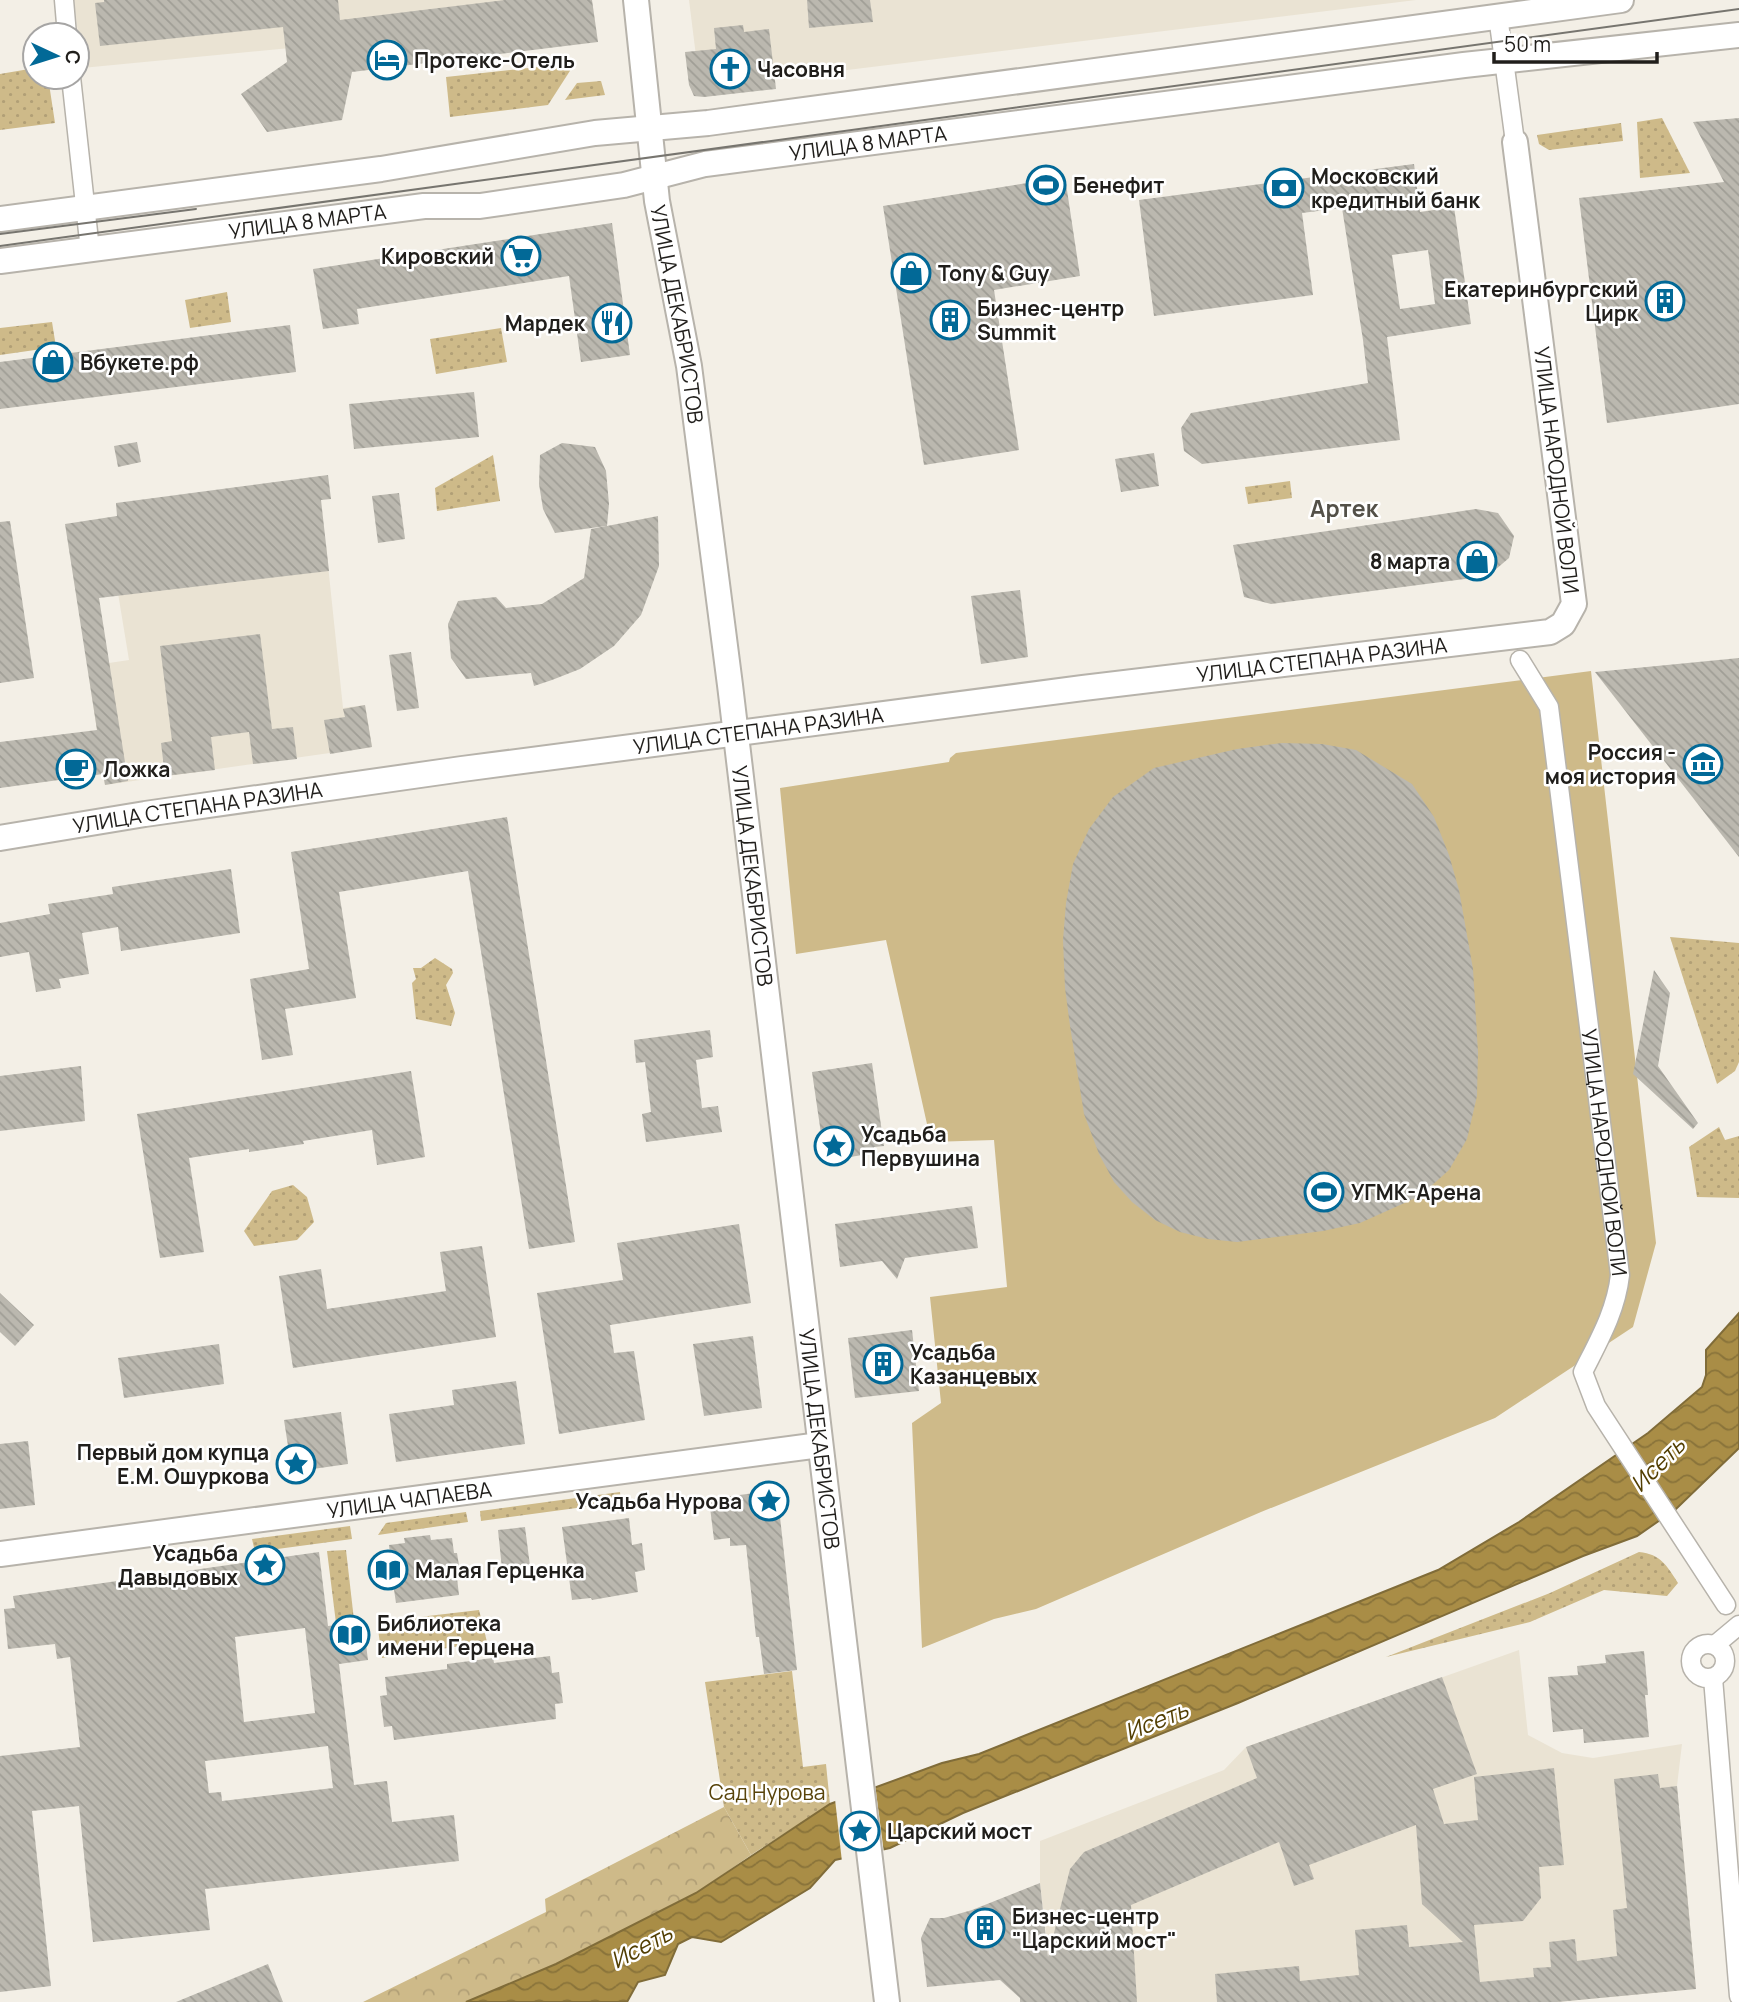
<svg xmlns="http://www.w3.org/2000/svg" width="1739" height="2002" font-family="Manrope,sans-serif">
<defs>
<pattern id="grass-dots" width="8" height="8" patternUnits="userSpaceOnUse" patternTransform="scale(1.75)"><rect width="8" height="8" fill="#ceba89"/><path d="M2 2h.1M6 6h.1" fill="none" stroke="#b19f76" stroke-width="1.8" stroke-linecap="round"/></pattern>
<pattern id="forest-crowns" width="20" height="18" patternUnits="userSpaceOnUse" patternTransform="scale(1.75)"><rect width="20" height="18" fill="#ceba89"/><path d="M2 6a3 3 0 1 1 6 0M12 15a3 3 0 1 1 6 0" fill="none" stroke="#b19f76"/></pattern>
<pattern id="water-waves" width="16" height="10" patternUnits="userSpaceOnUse" patternTransform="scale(1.75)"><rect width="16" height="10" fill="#a98d46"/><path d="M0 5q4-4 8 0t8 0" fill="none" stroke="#89733a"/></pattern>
<pattern id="building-back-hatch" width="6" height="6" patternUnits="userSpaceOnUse" patternTransform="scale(1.75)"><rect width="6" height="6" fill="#bbb8af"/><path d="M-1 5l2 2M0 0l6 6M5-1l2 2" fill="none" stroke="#a09e96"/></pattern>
</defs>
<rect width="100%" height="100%" fill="#f3efe6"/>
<g fill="#eae3d3">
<polygon points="74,0 587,0 373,40 82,68"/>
<polygon points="689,0 1416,0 700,88"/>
<polygon points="326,546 343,708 365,705 372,747 105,785 89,677 109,663 129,660 115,575"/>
<polygon points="1519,1650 1528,1735 1562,1753 1593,1758 1682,1744 1677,1786 1696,1989 1557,2002 1054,2002 1040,1883 1040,1841 1224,1770 1246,1747"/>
</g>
<g fill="url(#grass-dots)">
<polygon points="575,63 548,105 450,117 446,77"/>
<polygon points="35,68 35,77 48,77 55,123 0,130 0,74"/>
<polygon points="601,81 605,95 565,100 577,83"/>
<polygon points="1662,118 1690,173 1640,178 1637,122"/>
<polygon points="1621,123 1623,141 1549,150 1539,144 1537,135"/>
<polygon points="227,292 231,322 190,328 185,300"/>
<polygon points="52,322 56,347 0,355 0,328"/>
<polygon points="501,328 507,362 436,374 430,339"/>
<polygon points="493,455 500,501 437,511 435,488"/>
<polygon points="1290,481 1292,498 1248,504 1245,487"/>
<polygon points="1670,937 1739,943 1739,1062 1735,1071 1717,1084"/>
<polygon points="435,958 452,969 453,973 446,985 455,1013 451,1026 416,1019 412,983 416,979 413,968 421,968"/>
<polygon points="1719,1127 1725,1140 1739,1136 1739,1198 1697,1197 1689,1147"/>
<polygon points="293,1185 307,1197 314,1222 297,1240 254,1246 244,1231 272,1191"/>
<polygon points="620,1492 621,1502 481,1521 480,1511"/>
<polygon points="466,1512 468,1522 378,1535 386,1523"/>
<polygon points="350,1526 352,1539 255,1552 252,1539"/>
<polygon points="346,1550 354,1620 336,1623 327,1551"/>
<path d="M 1639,1552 C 1661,1554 1667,1566 1678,1583 L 1667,1596 L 1604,1590 L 1530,1622 L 1386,1657 L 1550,1593 Z"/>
<polygon points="479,1610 487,1642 382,1658 377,1622"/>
<polygon points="792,1671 803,1767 826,1764 830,1804 751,1855 724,1807 705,1682"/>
</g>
<polygon fill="url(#forest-crowns)" points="724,1807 751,1855 696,1893 556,1964 466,2002 363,2002 546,1912 545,1899"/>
<polygon fill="#ceba89" points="1591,671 1656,1243 1633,1327 1495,1418 1261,1512 1036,1609 994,1619 922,1648 912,1423 941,1403 930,1297 1007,1287 994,1140 931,1142 886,940 796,954 780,788 949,762 950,758 956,753"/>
<polygon fill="url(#water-waves)" stroke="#806c39" stroke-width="2" points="1739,1313 1739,1448 1676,1509 1637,1536 1583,1556 1238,1703 963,1813 890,1848 835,1860 810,1888 721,1942 692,1937 678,1944 665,1975 638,1982 627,2002 466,2002 556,1964 696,1893 830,1804 942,1763 979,1754 1438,1570 1519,1522 1648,1433 1702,1387 1706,1375 1706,1350"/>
<polygon fill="#f3efe6" points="875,1784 884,1853 842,1862 835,1799"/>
<g fill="url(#building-back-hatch)" fill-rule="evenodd">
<polygon points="104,0 338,0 340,20 505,0 592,0 598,42 352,72 342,120 267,132 241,94 287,62 283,27 100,46 95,3 104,2"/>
<polygon points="807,0 870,0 873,22 809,28"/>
<polygon points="743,25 744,32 769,29 776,89 704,97 694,96 689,85 685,52 716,49 714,28"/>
<polygon points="1739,118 1739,404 1607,423 1579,198 1724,182 1693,122"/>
<path d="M 1414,164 L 1420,212 L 1454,207 L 1471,324 L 1387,337 L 1400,440 L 1202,464 L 1184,451 L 1181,428 L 1191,413 L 1368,383 L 1363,340 L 1342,208 L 1302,213 L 1313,295 L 1154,316 L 1139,200 ZM 1428,250 L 1435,304 L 1400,309 L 1392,255 Z"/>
<polygon points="1065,177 1080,276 994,290 1019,450 924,465 883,206"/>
<polygon points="612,223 630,355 581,362 569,276 357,309 359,324 323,329 313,269"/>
<polygon points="290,325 296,372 0,409 0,362"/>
<polygon points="474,392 479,437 354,449 349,404"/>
<polygon points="137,442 141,462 118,467 114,446"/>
<polygon points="562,443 595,447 606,471 609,504 607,526 658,516 659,566 641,615 614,646 580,669 552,680 534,686 531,673 466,679 451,658 448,624 458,601 496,597 506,608 542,604 584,578 591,529 606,526 555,533 543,509 539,484 540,455"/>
<polygon points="1154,453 1159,486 1121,492 1115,459"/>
<polygon points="328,475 331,499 321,500 329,571 99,598 128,781 105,785 103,774 0,788 0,742 97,730 65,524 117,516 116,503"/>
<polygon points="399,493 405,539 378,543 372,496"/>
<polygon points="1476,509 1498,513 1514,536 1509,558 1488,576 1271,604 1244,597 1233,545"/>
<polygon points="10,521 34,678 0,683 0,522"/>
<polygon points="1020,590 1028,657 981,664 971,596"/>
<polygon points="260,634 272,729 293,727 297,759 253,764 249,732 211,737 215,770 165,776 161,743 172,741 160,646"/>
<polygon points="411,652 419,708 397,711 389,655"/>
<polygon points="1739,658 1739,857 1595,672"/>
<polygon points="365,705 372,747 330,754 324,720 345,717 343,709"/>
<polygon points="1282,743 1322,744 1356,750 1412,784 1434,817 1449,855 1459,890 1473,969 1478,1052 1477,1096 1467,1139 1449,1170 1420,1196 1360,1223 1323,1231 1237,1242 1208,1239 1180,1232 1155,1220 1132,1202 1114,1182 1099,1154 1084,1114 1070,1026 1065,988 1063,940 1066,903 1073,864 1089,829 1113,797 1154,768 1237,749"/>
<polygon points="507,817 575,1242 529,1249 468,871 339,892 356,998 285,1009 293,1055 262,1060 250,979 309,969 291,852"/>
<polygon points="231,869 240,933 121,951 118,927 82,933 89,974 59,979 61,988 36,992 29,952 0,957 0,923 50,914 48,904 113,894 112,887"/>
<polygon points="1654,970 1670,993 1658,1066 1698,1123 1693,1129 1633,1074"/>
<polygon points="710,1030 713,1057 696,1060 702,1108 718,1106 722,1132 646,1142 642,1114 651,1112 645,1062 636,1063 634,1040"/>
<polygon points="872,1063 884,1146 874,1147 875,1153 825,1161 812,1072"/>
<polygon points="81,1066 85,1121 0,1131 0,1076"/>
<polygon points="411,1071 425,1157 377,1165 372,1130 303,1141 304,1144 249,1152 249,1149 189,1158 204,1252 160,1258 137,1114"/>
<polygon points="972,1206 978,1248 905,1258 897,1279 882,1261 840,1267 835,1224"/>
<polygon points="739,1224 751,1303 610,1325 614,1353 634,1351 645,1420 559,1434 537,1293 623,1280 617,1243"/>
<polygon points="482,1246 496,1337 293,1368 279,1276 321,1269 327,1309 446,1291 440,1252"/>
<polygon points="0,1293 34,1325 15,1346 0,1332"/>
<polygon points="912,1330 919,1391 855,1398 848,1338"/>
<polygon points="753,1336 762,1408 704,1416 693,1344"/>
<polygon points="219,1344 224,1384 124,1398 118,1358"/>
<polygon points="516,1381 525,1444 396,1462 389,1414 454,1405 452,1390"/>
<polygon points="341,1412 348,1464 292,1472 284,1420"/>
<polygon points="28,1441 35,1505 0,1509 0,1444"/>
<polygon points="777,1490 797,1670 764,1674 759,1637 756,1637 746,1545 730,1546 730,1538 714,1540 709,1499"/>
<polygon points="629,1518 632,1545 642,1543 645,1570 635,1572 638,1592 592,1600 591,1598 572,1600 562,1527"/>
<polygon points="525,1527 530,1566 502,1569 498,1530"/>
<polygon points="430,1535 431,1540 452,1538 454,1553 457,1553 461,1578 457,1578 459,1595 396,1603 393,1583 390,1584 387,1564 391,1564 389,1545 405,1543 404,1538"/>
<path d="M 319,1552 L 328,1626 L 363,1622 L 368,1660 L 339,1664 L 354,1785 L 387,1781 L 392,1822 L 454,1815 L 459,1861 L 205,1889 L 210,1930 L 93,1942 L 79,1806 L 32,1811 L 51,1986 L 0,1992 L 0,1756 L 80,1747 L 70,1657 L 57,1659 L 55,1644 L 8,1649 L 4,1609 L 15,1608 L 13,1596 ZM 305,1628 L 315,1713 L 244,1722 L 235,1637 ZM 328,1746 L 333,1788 L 222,1801 L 221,1792 L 209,1793 L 205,1761 Z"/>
<polygon points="1644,1651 1648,1695 1645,1695 1649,1737 1584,1743 1583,1729 1553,1732 1548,1677 1578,1675 1577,1666 1606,1663 1605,1655"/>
<polygon points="550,1656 552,1673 559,1672 563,1703 555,1704 556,1719 394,1740 392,1726 384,1727 380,1696 387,1695 385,1677 447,1669 447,1664 493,1658 494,1663"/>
<polygon points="1442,1677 1477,1774 1433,1789 1444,1824 1478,1820 1474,1777 1554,1768 1564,1865 1539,1867 1541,1898 1523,1921 1474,1925 1480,1982 1534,1977 1533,1968 1551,1967 1549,1942 1575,1939 1577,1961 1617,1956 1613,1910 1627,1908 1614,1779 1658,1774 1660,1788 1677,1786 1696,1989 1557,2002 1217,2002 1215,1974 1299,1966 1300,1981 1359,1975 1355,1930 1407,1925 1409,1947 1463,1942 1422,1904 1416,1825 1309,1865 1314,1879 1294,1886 1279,1842 1131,1905 1137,2002 1020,2002 1020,1998 1000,1980 927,1987 921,1938 930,1918 944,1918 972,1910 1040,1883 1048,1957 1070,1869 1084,1852 1257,1778 1246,1747"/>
<polygon points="268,1964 283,2002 176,2002"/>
</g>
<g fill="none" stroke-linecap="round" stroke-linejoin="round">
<defs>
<g id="street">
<polyline points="64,0 67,35"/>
<polyline points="1498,16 1515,142"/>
<polyline points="71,77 90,250"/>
<path id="s1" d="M 1520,660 L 1549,707 L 1620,1275 C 1616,1311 1599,1340 1583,1372 L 1596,1406 L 1726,1605"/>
<circle cx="1708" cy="1661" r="17"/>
<polyline points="1715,1645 1739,1625"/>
<polyline points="1713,1678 1739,1996"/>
</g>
<g id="secondary">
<path id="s2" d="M 636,0 L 657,201 L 689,366 L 730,685 L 887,2002"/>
<polyline points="0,219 381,169 595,133 708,123 1621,0"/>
<path id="s3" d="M 0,261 L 424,206 L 480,206 L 624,185 L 705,164 L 1464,65 L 1739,35"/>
<path id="s4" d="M 0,838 L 145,814 L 462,769 L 1083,688 L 1550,632 L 1563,624 L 1574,604 L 1515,142"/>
<path id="s5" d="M 0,1554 L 820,1445"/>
</g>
</defs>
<use href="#street" stroke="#b7b3ab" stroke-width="21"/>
<use href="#secondary" stroke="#b7b3ab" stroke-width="28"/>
<use href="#street" stroke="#fff" stroke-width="18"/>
<use href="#secondary" stroke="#fff" stroke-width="24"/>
<g stroke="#77756f" stroke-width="2">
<polyline points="0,234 196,209"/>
<polyline points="0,246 1739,9"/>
</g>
</g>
<defs>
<symbol id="hotel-ring" viewBox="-11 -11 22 22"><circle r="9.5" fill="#fff" stroke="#026997" stroke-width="1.5"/><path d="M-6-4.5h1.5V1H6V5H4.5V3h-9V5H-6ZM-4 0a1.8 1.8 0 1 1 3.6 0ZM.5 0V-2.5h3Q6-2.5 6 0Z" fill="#026997"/></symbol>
<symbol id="church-ring" viewBox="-11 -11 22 22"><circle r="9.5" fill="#fff" stroke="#026997" stroke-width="1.5"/><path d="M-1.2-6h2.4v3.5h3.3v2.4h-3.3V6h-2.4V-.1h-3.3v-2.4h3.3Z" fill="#026997"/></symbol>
<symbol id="stadium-ring" viewBox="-11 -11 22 22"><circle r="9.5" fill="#fff" stroke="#026997" stroke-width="1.5"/><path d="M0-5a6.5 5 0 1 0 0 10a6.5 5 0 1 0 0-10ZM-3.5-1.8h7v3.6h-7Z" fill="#026997"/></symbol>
<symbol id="bank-ring" viewBox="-11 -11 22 22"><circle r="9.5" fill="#fff" stroke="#026997" stroke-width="1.5"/><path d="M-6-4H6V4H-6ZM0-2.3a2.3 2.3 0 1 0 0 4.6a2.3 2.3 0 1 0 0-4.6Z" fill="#026997"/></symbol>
<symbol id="supermarket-ring" viewBox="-11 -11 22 22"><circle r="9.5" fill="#fff" stroke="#026997" stroke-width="1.5"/><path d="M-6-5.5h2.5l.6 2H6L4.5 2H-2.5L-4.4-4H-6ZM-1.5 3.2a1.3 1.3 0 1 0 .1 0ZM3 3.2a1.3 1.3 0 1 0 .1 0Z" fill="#026997"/></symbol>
<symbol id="shop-ring" viewBox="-11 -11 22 22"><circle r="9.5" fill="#fff" stroke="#026997" stroke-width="1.5"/><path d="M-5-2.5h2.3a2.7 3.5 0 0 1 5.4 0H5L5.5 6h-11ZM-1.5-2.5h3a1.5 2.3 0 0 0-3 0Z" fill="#026997"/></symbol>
<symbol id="building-ring" viewBox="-11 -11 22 22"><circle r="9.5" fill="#fff" stroke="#026997" stroke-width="1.5"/><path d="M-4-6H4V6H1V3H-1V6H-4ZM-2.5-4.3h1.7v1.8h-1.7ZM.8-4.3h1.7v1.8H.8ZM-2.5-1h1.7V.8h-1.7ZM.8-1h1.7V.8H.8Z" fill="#026997"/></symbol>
<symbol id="restaurant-ring" viewBox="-11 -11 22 22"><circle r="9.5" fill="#fff" stroke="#026997" stroke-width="1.5"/><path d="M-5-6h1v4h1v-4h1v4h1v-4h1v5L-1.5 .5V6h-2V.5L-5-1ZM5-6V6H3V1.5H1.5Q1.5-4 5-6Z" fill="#026997"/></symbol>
<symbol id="museum-ring" viewBox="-11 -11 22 22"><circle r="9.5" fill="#fff" stroke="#026997" stroke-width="1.5"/><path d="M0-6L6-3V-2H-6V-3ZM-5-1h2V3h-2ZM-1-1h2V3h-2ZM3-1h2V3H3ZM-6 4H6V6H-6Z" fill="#026997"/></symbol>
<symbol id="cafe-ring" viewBox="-11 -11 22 22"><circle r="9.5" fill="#fff" stroke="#026997" stroke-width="1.5"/><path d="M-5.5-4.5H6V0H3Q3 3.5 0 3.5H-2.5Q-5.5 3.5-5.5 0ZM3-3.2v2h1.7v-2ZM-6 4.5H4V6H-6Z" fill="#026997"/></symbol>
<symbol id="sight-ring" viewBox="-11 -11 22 22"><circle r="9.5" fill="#fff" stroke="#026997" stroke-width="1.5"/><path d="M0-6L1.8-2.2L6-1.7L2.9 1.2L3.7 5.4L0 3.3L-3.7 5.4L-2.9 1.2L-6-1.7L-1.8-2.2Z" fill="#026997"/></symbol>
<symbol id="library-ring" viewBox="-11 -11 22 22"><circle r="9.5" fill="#fff" stroke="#026997" stroke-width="1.5"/><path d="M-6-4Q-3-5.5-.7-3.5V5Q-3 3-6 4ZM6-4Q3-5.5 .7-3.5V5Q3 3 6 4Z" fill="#026997"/></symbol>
</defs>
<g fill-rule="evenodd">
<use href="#hotel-ring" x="365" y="38" width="44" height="44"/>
<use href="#church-ring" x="708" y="47" width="44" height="44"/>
<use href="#stadium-ring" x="1024" y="163" width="44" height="44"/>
<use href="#bank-ring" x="1262" y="166" width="44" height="44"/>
<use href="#supermarket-ring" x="499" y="234" width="44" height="44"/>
<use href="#shop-ring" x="889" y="251" width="44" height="44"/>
<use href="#building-ring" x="1643" y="279" width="44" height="44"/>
<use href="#building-ring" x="928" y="298" width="44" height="44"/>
<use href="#restaurant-ring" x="590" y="301" width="44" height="44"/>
<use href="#shop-ring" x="31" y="340" width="44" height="44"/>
<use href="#shop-ring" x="1455" y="539" width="44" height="44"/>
<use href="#museum-ring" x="1681" y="742" width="44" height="44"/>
<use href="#cafe-ring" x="54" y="747" width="44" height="44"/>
<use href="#sight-ring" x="812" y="1124" width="44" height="44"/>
<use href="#stadium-ring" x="1302" y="1170" width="44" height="44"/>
<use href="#building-ring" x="861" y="1342" width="44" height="44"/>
<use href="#sight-ring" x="274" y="1442" width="44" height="44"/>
<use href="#sight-ring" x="747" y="1479" width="44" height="44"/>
<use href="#sight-ring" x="243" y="1543" width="44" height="44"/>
<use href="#library-ring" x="366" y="1548" width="44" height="44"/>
<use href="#library-ring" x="328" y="1613" width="44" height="44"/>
<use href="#sight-ring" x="838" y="1809" width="44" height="44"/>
<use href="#building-ring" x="963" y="1906" width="44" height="44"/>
</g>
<g text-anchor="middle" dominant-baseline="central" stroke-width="5" stroke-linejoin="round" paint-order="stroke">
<g font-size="21" font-weight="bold" fill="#201e1b" stroke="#fff" text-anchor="start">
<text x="414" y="60">Протекс-Отель</text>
<text x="757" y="69">Часовня</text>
<text x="1311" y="176">Московский<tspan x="1311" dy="24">кредитный банк</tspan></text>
<text x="1073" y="185">Бенефит</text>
<text x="494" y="256" text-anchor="end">Кировский</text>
<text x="938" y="273">Tony &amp; Guy</text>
<text x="1638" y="289" text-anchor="end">Екатеринбургский<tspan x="1638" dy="24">Цирк</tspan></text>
<text x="977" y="308">Бизнес-центр<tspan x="977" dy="24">Summit</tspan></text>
<text x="585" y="323" text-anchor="end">Мардек</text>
<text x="80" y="362">Вбукете.рф</text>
<text x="1450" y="561" text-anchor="end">8 марта</text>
<text x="1676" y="752" text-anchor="end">Россия -<tspan x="1676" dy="24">моя история</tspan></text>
<text x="103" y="769">Ложка</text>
<text x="861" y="1134">Усадьба<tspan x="861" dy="24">Первушина</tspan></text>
<text x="1351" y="1192">УГМК-Арена</text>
<text x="910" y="1352">Усадьба<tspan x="910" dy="24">Казанцевых</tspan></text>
<text x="269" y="1452" text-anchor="end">Первый дом купца<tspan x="269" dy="24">Е.М. Ошуркова</tspan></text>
<text x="742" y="1501" text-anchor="end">Усадьба Нурова</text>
<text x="238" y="1553" text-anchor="end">Усадьба<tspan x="238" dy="24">Давыдовых</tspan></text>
<text x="415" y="1570">Малая Герценка</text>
<text x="377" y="1623">Библиотека<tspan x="377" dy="24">имени Герцена</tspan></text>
<text x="887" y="1831">Царский мост</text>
<text x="1012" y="1916">Бизнес-центр<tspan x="1012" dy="24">"Царский мост"</tspan></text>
</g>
<g font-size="21" fill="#201e1b" stroke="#fff">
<text stroke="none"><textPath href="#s3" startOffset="877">УЛИЦА 8 МАРТА</textPath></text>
<text stroke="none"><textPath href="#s3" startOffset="310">УЛИЦА 8 МАРТА</textPath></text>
<text stroke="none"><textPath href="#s2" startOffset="317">УЛИЦА ДЕКАБРИСТОВ</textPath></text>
<text transform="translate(1557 470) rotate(83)">УЛИЦА НАРОДНОЙ ВОЛИ</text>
<text stroke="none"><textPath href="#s4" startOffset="1334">УЛИЦА СТЕПАНА РАЗИНА</textPath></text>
<text stroke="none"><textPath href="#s4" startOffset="766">УЛИЦА СТЕПАНА РАЗИНА</textPath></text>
<text stroke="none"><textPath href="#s4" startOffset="200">УЛИЦА СТЕПАНА РАЗИНА</textPath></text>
<text stroke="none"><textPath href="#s2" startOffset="884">УЛИЦА ДЕКАБРИСТОВ</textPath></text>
<text stroke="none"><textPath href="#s1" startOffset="504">УЛИЦА НАРОДНОЙ ВОЛИ</textPath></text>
<text stroke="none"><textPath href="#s2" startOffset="1451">УЛИЦА ДЕКАБРИСТОВ</textPath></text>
<text stroke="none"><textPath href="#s5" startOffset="413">УЛИЦА ЧАПАЕВА</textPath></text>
</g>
<g font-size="21" fill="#58430a" stroke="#fff">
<text x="767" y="1792">Сад Нурова</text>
</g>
<g font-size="23" font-weight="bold" fill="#535048" stroke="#fff">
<text x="1344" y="508">Артек</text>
</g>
<g font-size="23" font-style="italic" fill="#523e02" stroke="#fff">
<text transform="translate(1657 1464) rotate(-45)">Исеть</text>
<text transform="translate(1156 1720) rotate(-22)">Исеть</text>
<text transform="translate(641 1946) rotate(-28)">Исеть</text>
</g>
</g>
<g transform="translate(56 56) rotate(94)"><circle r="33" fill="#ffffff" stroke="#a6a5a4" stroke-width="2"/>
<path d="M0-5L12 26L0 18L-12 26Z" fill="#026997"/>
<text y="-10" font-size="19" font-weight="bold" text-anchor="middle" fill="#201e1b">С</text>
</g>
<path d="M1494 52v10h163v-10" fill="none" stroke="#201e1b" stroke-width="3.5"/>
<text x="1504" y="52" font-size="21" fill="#201e1b" stroke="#ffffff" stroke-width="5" paint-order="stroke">50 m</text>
</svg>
